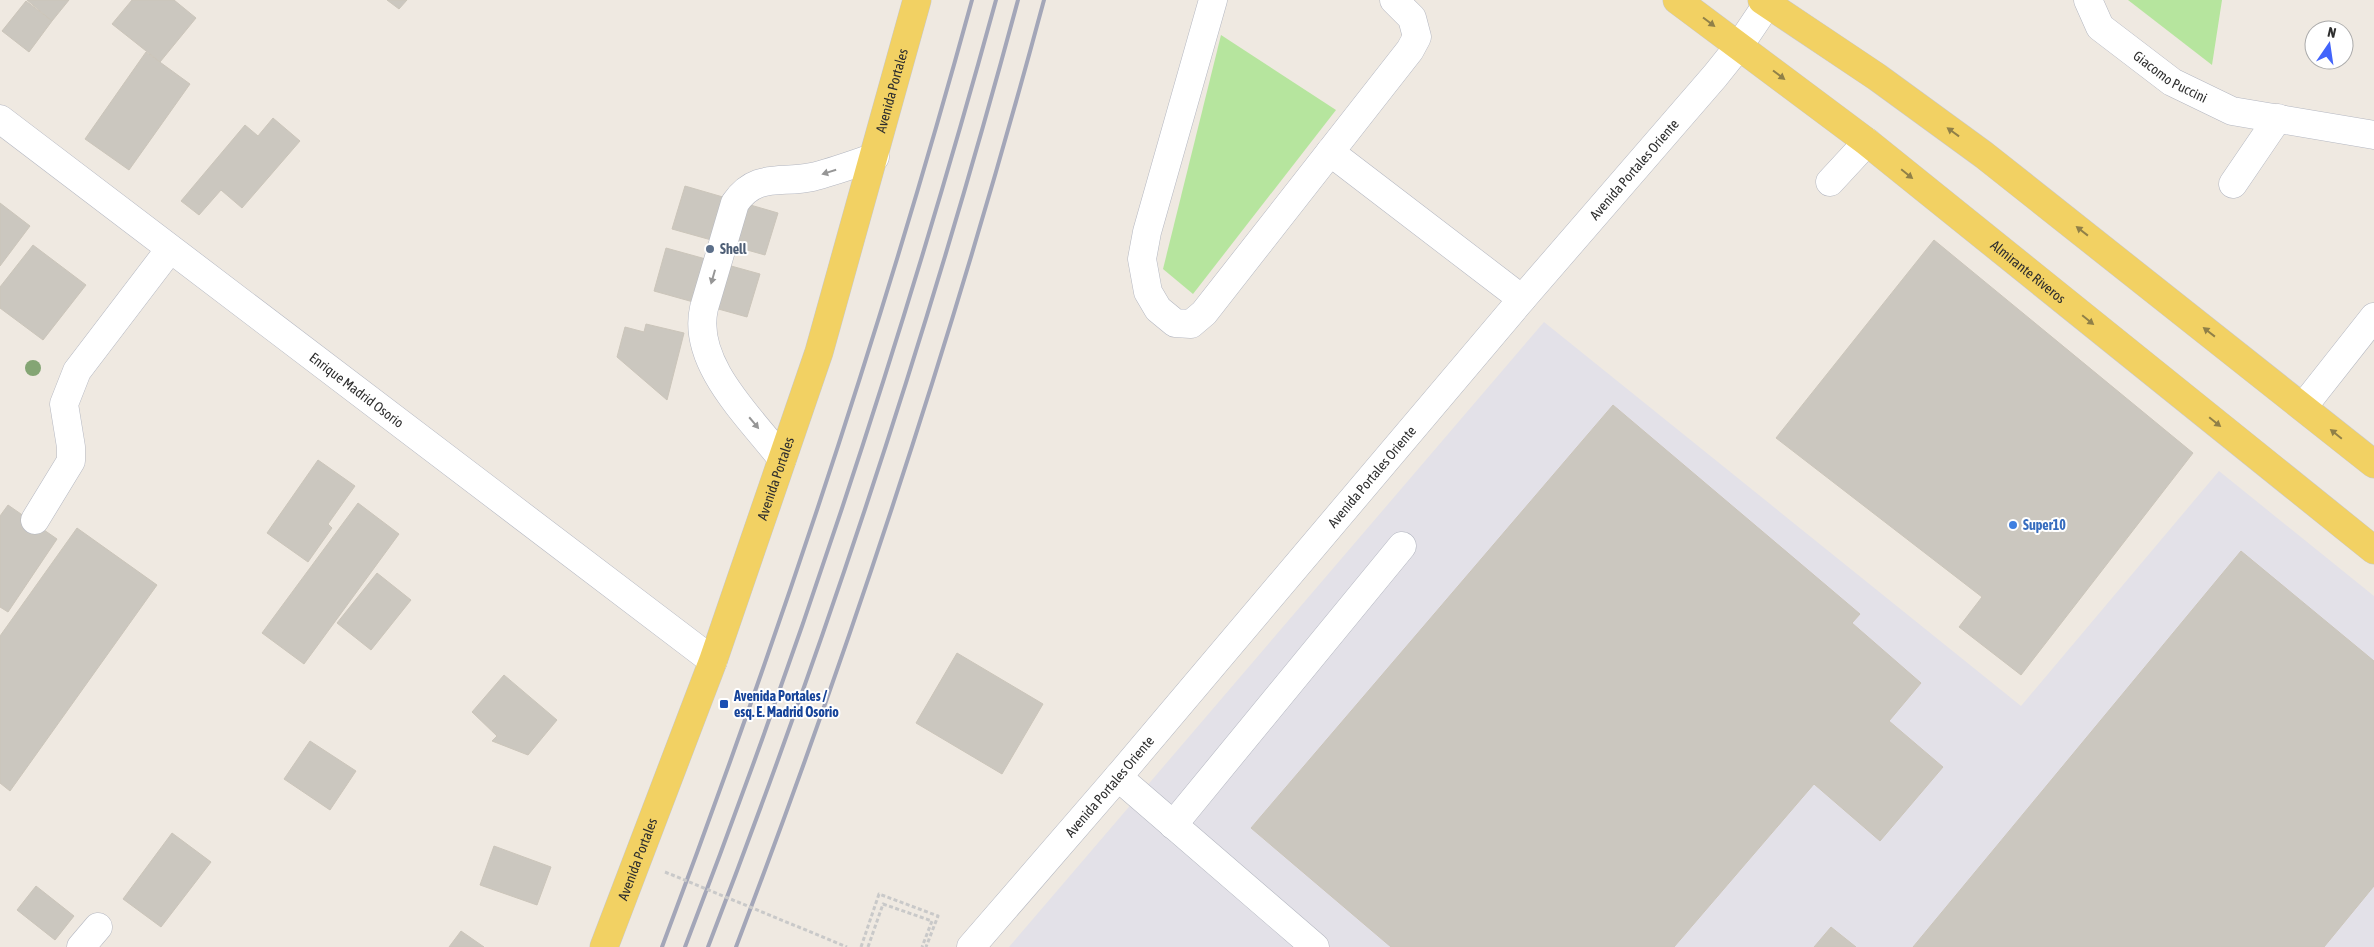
<svg xmlns="http://www.w3.org/2000/svg" width="2374" height="947" font-family="'Asap Condensed',sans-serif">
<rect width="100%" height="100%" fill="#efe9e1"/>
<polygon fill="#e3e1e8" points="1544,322 2021,706 2219,471 2374,596 2374,947 1009,947"/>
<g fill="#b6e59e">
<polygon points="2128,0 2222,0 2212,65"/>
<polygon points="1221,35 1336,110 1193,294 1163,269"/>
</g>
<g fill="#cbc7bf" stroke="#cbc5ba">
<polygon points="27,0 69,0 52,21"/>
<polygon points="132,0 174,0 196,18 160,62 112,24"/>
<polygon points="387,0 407,0 399,9"/>
<polygon points="26,1 52,21 29,52 2,31"/>
<polygon points="146,52 190,84 129,170 85,139"/>
<polygon points="273,118 300,141 242,208 221,190 199,215 181,201 245,125 258,136"/>
<polygon points="685,186 778,213 765,255 672,229"/>
<polygon points="0,203 30,226 0,266"/>
<polygon points="1934,240 2193,453 2021,675 1959,627 1982,597 1776,438"/>
<polygon points="33,245 86,285 43,340 0,308 0,287"/>
<polygon points="666,248 760,274 747,317 654,291"/>
<polygon points="646,324 684,333 667,400 617,357 625,327 644,332"/>
<polygon points="1613,405 1860,614 1852,623 1921,683 1889,721 1943,767 1880,841 1814,784 1674,947 1391,947 1251,828"/>
<polygon points="318,460 355,486 328,524 332,528 308,562 267,533"/>
<polygon points="358,503 399,534 304,664 262,633"/>
<polygon points="8,505 57,539 8,612 0,607 0,516"/>
<polygon points="77,528 157,585 10,791 0,783 0,636"/>
<polygon points="2241,551 2374,661 2374,886 2324,947 1913,947"/>
<polygon points="377,573 411,600 371,650 337,623"/>
<polygon points="957,653 1043,704 1002,774 916,723"/>
<polygon points="504,675 557,720 528,755 492,741 497,736 472,712"/>
<polygon points="310,741 356,771 330,810 284,779"/>
<polygon points="172,833 211,862 161,927 123,899"/>
<polygon points="494,846 551,867 537,905 480,885"/>
<polygon points="36,886 74,916 55,940 17,910"/>
<polygon points="1831,927 1856,947 1814,947"/>
<polygon points="461,931 484,947 449,947"/>
</g>
<g fill="none" stroke-linecap="round" stroke-linejoin="round">
<defs>
<g id="minor">
<polyline points="1213,0 1147,232 1142,259 1148,292 1158,309 1175,323 1191,324 1204,313 1410,50 1417,37 1412,18 1394,0"/>
<path id="s1" d="M 2088,0 L 2100,27 L 2172,82 L 2232,111 L 2374,135"/>
<path id="s2" d="M 0,119 L 713,661"/>
<polyline points="1330,152 1522,299"/>
<polyline points="1830,182 1867,142"/>
<polyline points="2233,184 2278,118"/>
<polyline points="2303,407 2374,317"/>
<path d="M 782,459 C 752,419 691,364 704,308 L 735,203 C 756,172 781,184 812,177 C 833,172 854,164 875,157"/>
<polyline points="35,520 71,461 71,447 64,404 77,371 170,249"/>
<polyline points="1118,777 1315,947"/>
<polyline points="1173,825 1402,546"/>
<polyline points="81,947 98,927"/>
<path id="s3" d="M 971,947 L 1118,777 L 1522,299 L 1715,76 L 1739,46 L 1770,0"/>
</g>
<g id="major">
<path id="s4" d="M 1677,0 L 1867,142 L 2374,550"/>
<polyline points="1762,0 1877,77 1984,155 2374,464"/>
<path id="s5" d="M 604,947 L 713,661 L 819,352 L 917,0"/>
</g>
</defs>
<use href="#minor" stroke="#b4b7c1" stroke-width="29"/>
<use href="#major" stroke="#c9c9c9" stroke-width="29"/>
<g stroke="#c9c9c9" stroke-width="3" stroke-dasharray="4 2.5" stroke-linecap="butt">
<polyline points="861,947 879,894 938,916 926,947"/>
<polyline points="868,947 883,904 932,921 922,947"/>
</g>
<use href="#minor" stroke="#fff" stroke-width="28"/>
<use href="#major" stroke="#f2d163" stroke-width="28"/>
<g stroke="#a3a6b8" stroke-width="4">
<path d="M 662,947 C 779,636 884,321 972,0"/>
<path d="M 685,947 C 804,637 908,321 996,0"/>
<path d="M 708,947 C 827,638 932,320 1018,0"/>
<path d="M 736,947 C 854,637 958,320 1044,0"/>
</g>
<polyline stroke="#c9c9c9" stroke-width="3" stroke-dasharray="4 2.5" stroke-linecap="butt" points="665,872 847,947"/>
</g>
<circle fill="#84a574" cx="33" cy="368" r="8"/>
<defs><path id="oneway-solid" d="M-6-.8H1V-3.2L6.5 0L1 3.2V.8H-6Z" transform="scale(1.25)"/></defs>
<g fill="#908048">
<use href="#oneway-solid" transform="translate(1709 22) rotate(37)"/>
<use href="#oneway-solid" transform="translate(1779 75) rotate(37)"/>
<use href="#oneway-solid" transform="translate(1953 132) rotate(-144)"/>
<use href="#oneway-solid" transform="translate(1907 174) rotate(39)"/>
<use href="#oneway-solid" transform="translate(2082 231) rotate(-142)"/>
<use href="#oneway-solid" transform="translate(2088 320) rotate(39)"/>
<use href="#oneway-solid" transform="translate(2209 332) rotate(-142)"/>
<use href="#oneway-solid" transform="translate(2215 422) rotate(39)"/>
<use href="#oneway-solid" transform="translate(2336 434) rotate(-141)"/>
</g>
<g fill="#969696">
<use href="#oneway-solid" transform="translate(829 172) rotate(163)"/>
<use href="#oneway-solid" transform="translate(713 277) rotate(106)"/>
<use href="#oneway-solid" transform="translate(754 423) rotate(50)"/>
</g>
<circle fill="#5c6f8a" stroke="#fff" stroke-width="2" cx="710" cy="249" r="5"/>
<circle fill="#3f7fe0" stroke="#fff" stroke-width="2" cx="2013" cy="525" r="5"/>
<rect fill="#1a4fb4" stroke="#fff" stroke-width="2" x="719" y="699" width="10" height="10" rx="2.5"/>
<g text-anchor="middle" dominant-baseline="central" stroke-width="4" stroke-linejoin="round" paint-order="stroke">
<g font-size="14" fill="#2e2e2e" stroke="#fff">
<text stroke="none"><textPath href="#s1" startOffset="116">Giacomo Puccini</textPath></text>
<text stroke="none"><textPath href="#s5" startOffset="904">Avenida Portales</textPath></text>
<text stroke="none"><textPath href="#s3" startOffset="1022">Avenida Portales Oriente</textPath></text>
<text stroke="none"><textPath href="#s4" startOffset="444">Almirante Riveros</textPath></text>
<text stroke="none"><textPath href="#s2" startOffset="448">Enrique Madrid Osorio</textPath></text>
<text stroke="none"><textPath href="#s3" startOffset="618">Avenida Portales Oriente</textPath></text>
<text stroke="none"><textPath href="#s5" startOffset="499">Avenida Portales</textPath></text>
<text stroke="none"><textPath href="#s3" startOffset="212">Avenida Portales Oriente</textPath></text>
<text stroke="none"><textPath href="#s5" startOffset="94">Avenida Portales</textPath></text>
</g>
<g font-size="14" font-weight="bold" fill="#4e5e75" stroke="#fff" text-anchor="start">
<text x="720" y="249">Shell</text>
</g>
<g font-size="14" font-weight="bold" fill="#366cbe" stroke="#fff" text-anchor="start">
<text x="2023" y="525">Super10</text>
</g>
<g font-size="14" font-weight="bold" fill="#164399" stroke="#fff" text-anchor="start">
<text x="734" y="696">Avenida Portales /<tspan x="734" dy="16">esq. E. Madrid Osorio</tspan></text>
</g>
</g>
<g transform="translate(2329 45) rotate(13)"><circle r="24" fill="#ffffff" stroke="#ababab"/>
<path d="M0-4L9 19L0 12L-9 19Z" fill="#4264fb"/>
<text y="-8" font-size="14" font-weight="bold" text-anchor="middle" fill="#2e2e2e">N</text>
</g>
</svg>
